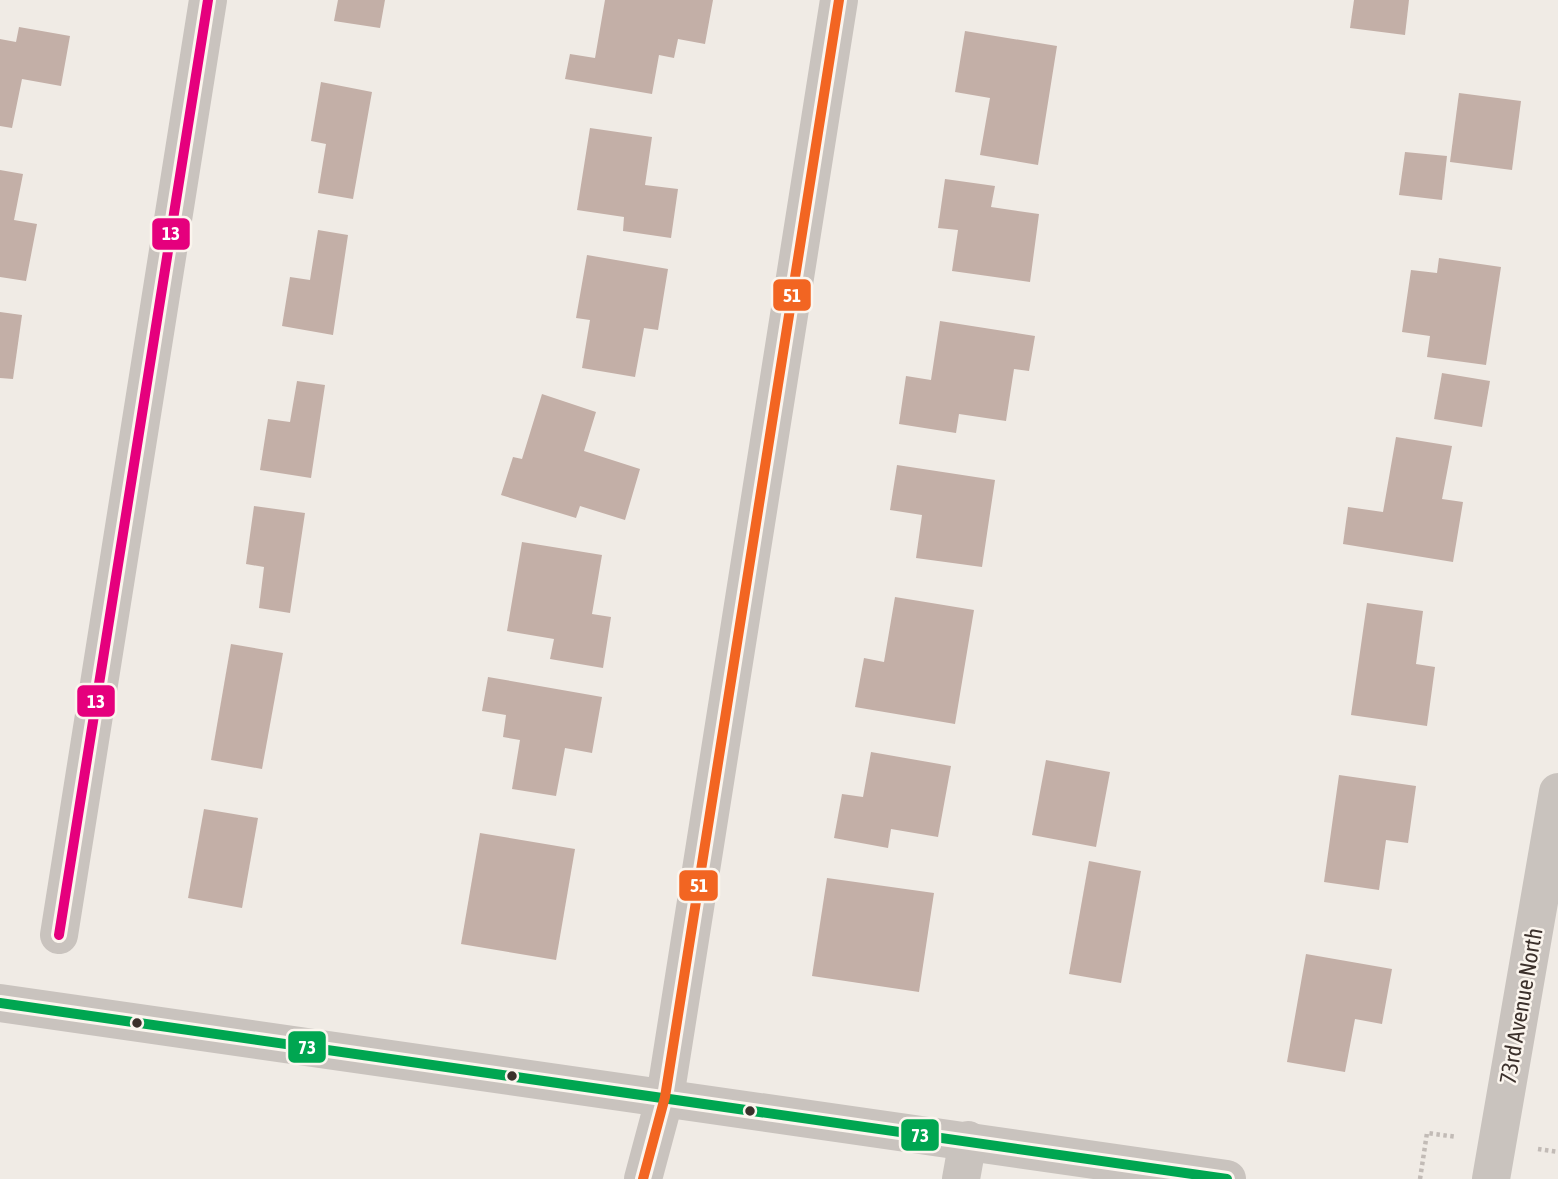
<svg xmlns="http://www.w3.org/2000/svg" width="1558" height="1179" font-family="'Asap Condensed',sans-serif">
<rect width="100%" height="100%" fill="#f0ebe5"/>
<g fill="#c3afa7">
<polygon points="338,0 385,0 380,28 334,21"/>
<polygon points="605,0 713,0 705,44 678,39 674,58 659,55 652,94 565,79 570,54 595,58"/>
<polygon points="1354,0 1409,0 1405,35 1350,28"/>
<polygon points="19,27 70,36 61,86 22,79 12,128 0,126 0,39 16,42"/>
<polygon points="965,31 1057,46 1038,165 980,155 990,98 955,92"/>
<polygon points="321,82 372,92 353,199 318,193 326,144 311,141"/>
<polygon points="1459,93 1521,101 1512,170 1450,162"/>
<polygon points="590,128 652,137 645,185 678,189 671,238 623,231 624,217 577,210"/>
<polygon points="1405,152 1447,156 1442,200 1399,195"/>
<polygon points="0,170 23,174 14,220 37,224 26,281 0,277"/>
<polygon points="945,179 995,186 991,207 1039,214 1030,282 952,271 958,230 938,228"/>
<polygon points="318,230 348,235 333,335 282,326 290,277 310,280"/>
<polygon points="587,255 668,269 658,330 644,328 635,377 582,368 590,320 576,318"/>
<polygon points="1439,258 1501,267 1486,365 1427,357 1430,336 1402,332 1411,270 1437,273"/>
<polygon points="0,312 22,315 13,379 0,378"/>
<polygon points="940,321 1035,336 1029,371 1014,369 1006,421 959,414 956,433 899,424 906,376 931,380"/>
<polygon points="1442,373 1490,381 1482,427 1434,419"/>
<polygon points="297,381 325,385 311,478 260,470 268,419 290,422"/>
<polygon points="542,394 596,412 584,451 640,469 625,520 580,506 576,518 501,495 513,457 522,459"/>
<polygon points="1396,437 1452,446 1442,499 1463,502 1453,562 1343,544 1348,507 1383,512"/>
<polygon points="897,465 995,480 982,567 916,558 922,515 890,510"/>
<polygon points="254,506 305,513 290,613 259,608 264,567 246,564"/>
<polygon points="522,542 602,555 592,614 611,617 603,668 550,659 554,639 507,631"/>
<polygon points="895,597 974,610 955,724 855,707 864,658 884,662"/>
<polygon points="1367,603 1423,611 1416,664 1435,667 1427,726 1351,715"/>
<polygon points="231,644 283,653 262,769 211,760"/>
<polygon points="488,677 602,697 592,753 565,748 556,796 512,789 520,740 503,737 506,715 482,711"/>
<polygon points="871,752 951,766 938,837 891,829 888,848 834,838 842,794 863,797"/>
<polygon points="1046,760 1110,772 1096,847 1032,835"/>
<polygon points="1339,775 1416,786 1408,843 1386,840 1379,890 1324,882"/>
<polygon points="204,809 258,818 242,908 188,898"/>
<polygon points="480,833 575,849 556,960 461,944"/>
<polygon points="1089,861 1141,871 1121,983 1069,974"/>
<polygon points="827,878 934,893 919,992 812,976"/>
<polygon points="1306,954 1392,969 1382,1024 1355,1019 1345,1072 1287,1062"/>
</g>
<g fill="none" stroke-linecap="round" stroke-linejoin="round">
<g stroke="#c2bbb6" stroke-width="4.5" stroke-dasharray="3.5 3.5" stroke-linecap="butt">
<polyline points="1538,1149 1558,1152"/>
<polyline points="1420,1179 1427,1133 1457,1137"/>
</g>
<g stroke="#c9c3be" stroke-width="38">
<polyline points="59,935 208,0"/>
<polyline points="0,1003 1227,1179"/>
<polyline points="643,1179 665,1097 839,0"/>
<polyline points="961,1179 968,1140"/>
<polyline points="1491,1179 1558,792"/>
</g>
<defs>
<polyline id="bus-1" points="0,1003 1227,1179"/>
<polyline id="bus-2" points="59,935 208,0"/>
<polyline id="bus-3" points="643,1179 665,1097 839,0"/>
</defs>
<use href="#bus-1" stroke="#fbf5ee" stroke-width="16"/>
<use href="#bus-2" stroke="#fbf5ee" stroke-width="16"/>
<use href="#bus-3" stroke="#fbf5ee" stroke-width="16"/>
<use href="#bus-1" stroke="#00a651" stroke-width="10"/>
<use href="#bus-2" stroke="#e5007d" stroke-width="10"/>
<use href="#bus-3" stroke="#f26522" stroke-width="10"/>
</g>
<g fill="#3b302b" stroke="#fbf5ee" stroke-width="2.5">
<circle cx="137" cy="1023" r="6"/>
<circle cx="512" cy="1076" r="6"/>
<circle cx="750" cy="1111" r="6"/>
</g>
<g text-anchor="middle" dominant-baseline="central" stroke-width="5" stroke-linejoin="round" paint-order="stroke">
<g font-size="23" fill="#3b302b" stroke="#fbf5ee">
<text transform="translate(1521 1006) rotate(-80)">73rd Avenue North</text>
</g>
</g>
<g stroke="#fbf5ee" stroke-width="2.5">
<rect x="151" y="217" width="40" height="34" rx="7" fill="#e5007d"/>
<rect x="772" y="278" width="40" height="34" rx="7" fill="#f26522"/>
<rect x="76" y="684" width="40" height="34" rx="7" fill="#e5007d"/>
<rect x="678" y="869" width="41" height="33" rx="7" fill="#f26522"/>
<rect x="287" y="1030" width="40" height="34" rx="7" fill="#00a651"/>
<rect x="900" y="1118" width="40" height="34" rx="7" fill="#00a651"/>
</g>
<g font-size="19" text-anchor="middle" font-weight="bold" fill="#fff">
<text x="171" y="240">13</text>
<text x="792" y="302">51</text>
<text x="96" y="708">13</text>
<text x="699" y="892">51</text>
<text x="307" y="1054">73</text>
<text x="920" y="1142">73</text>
</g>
</svg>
